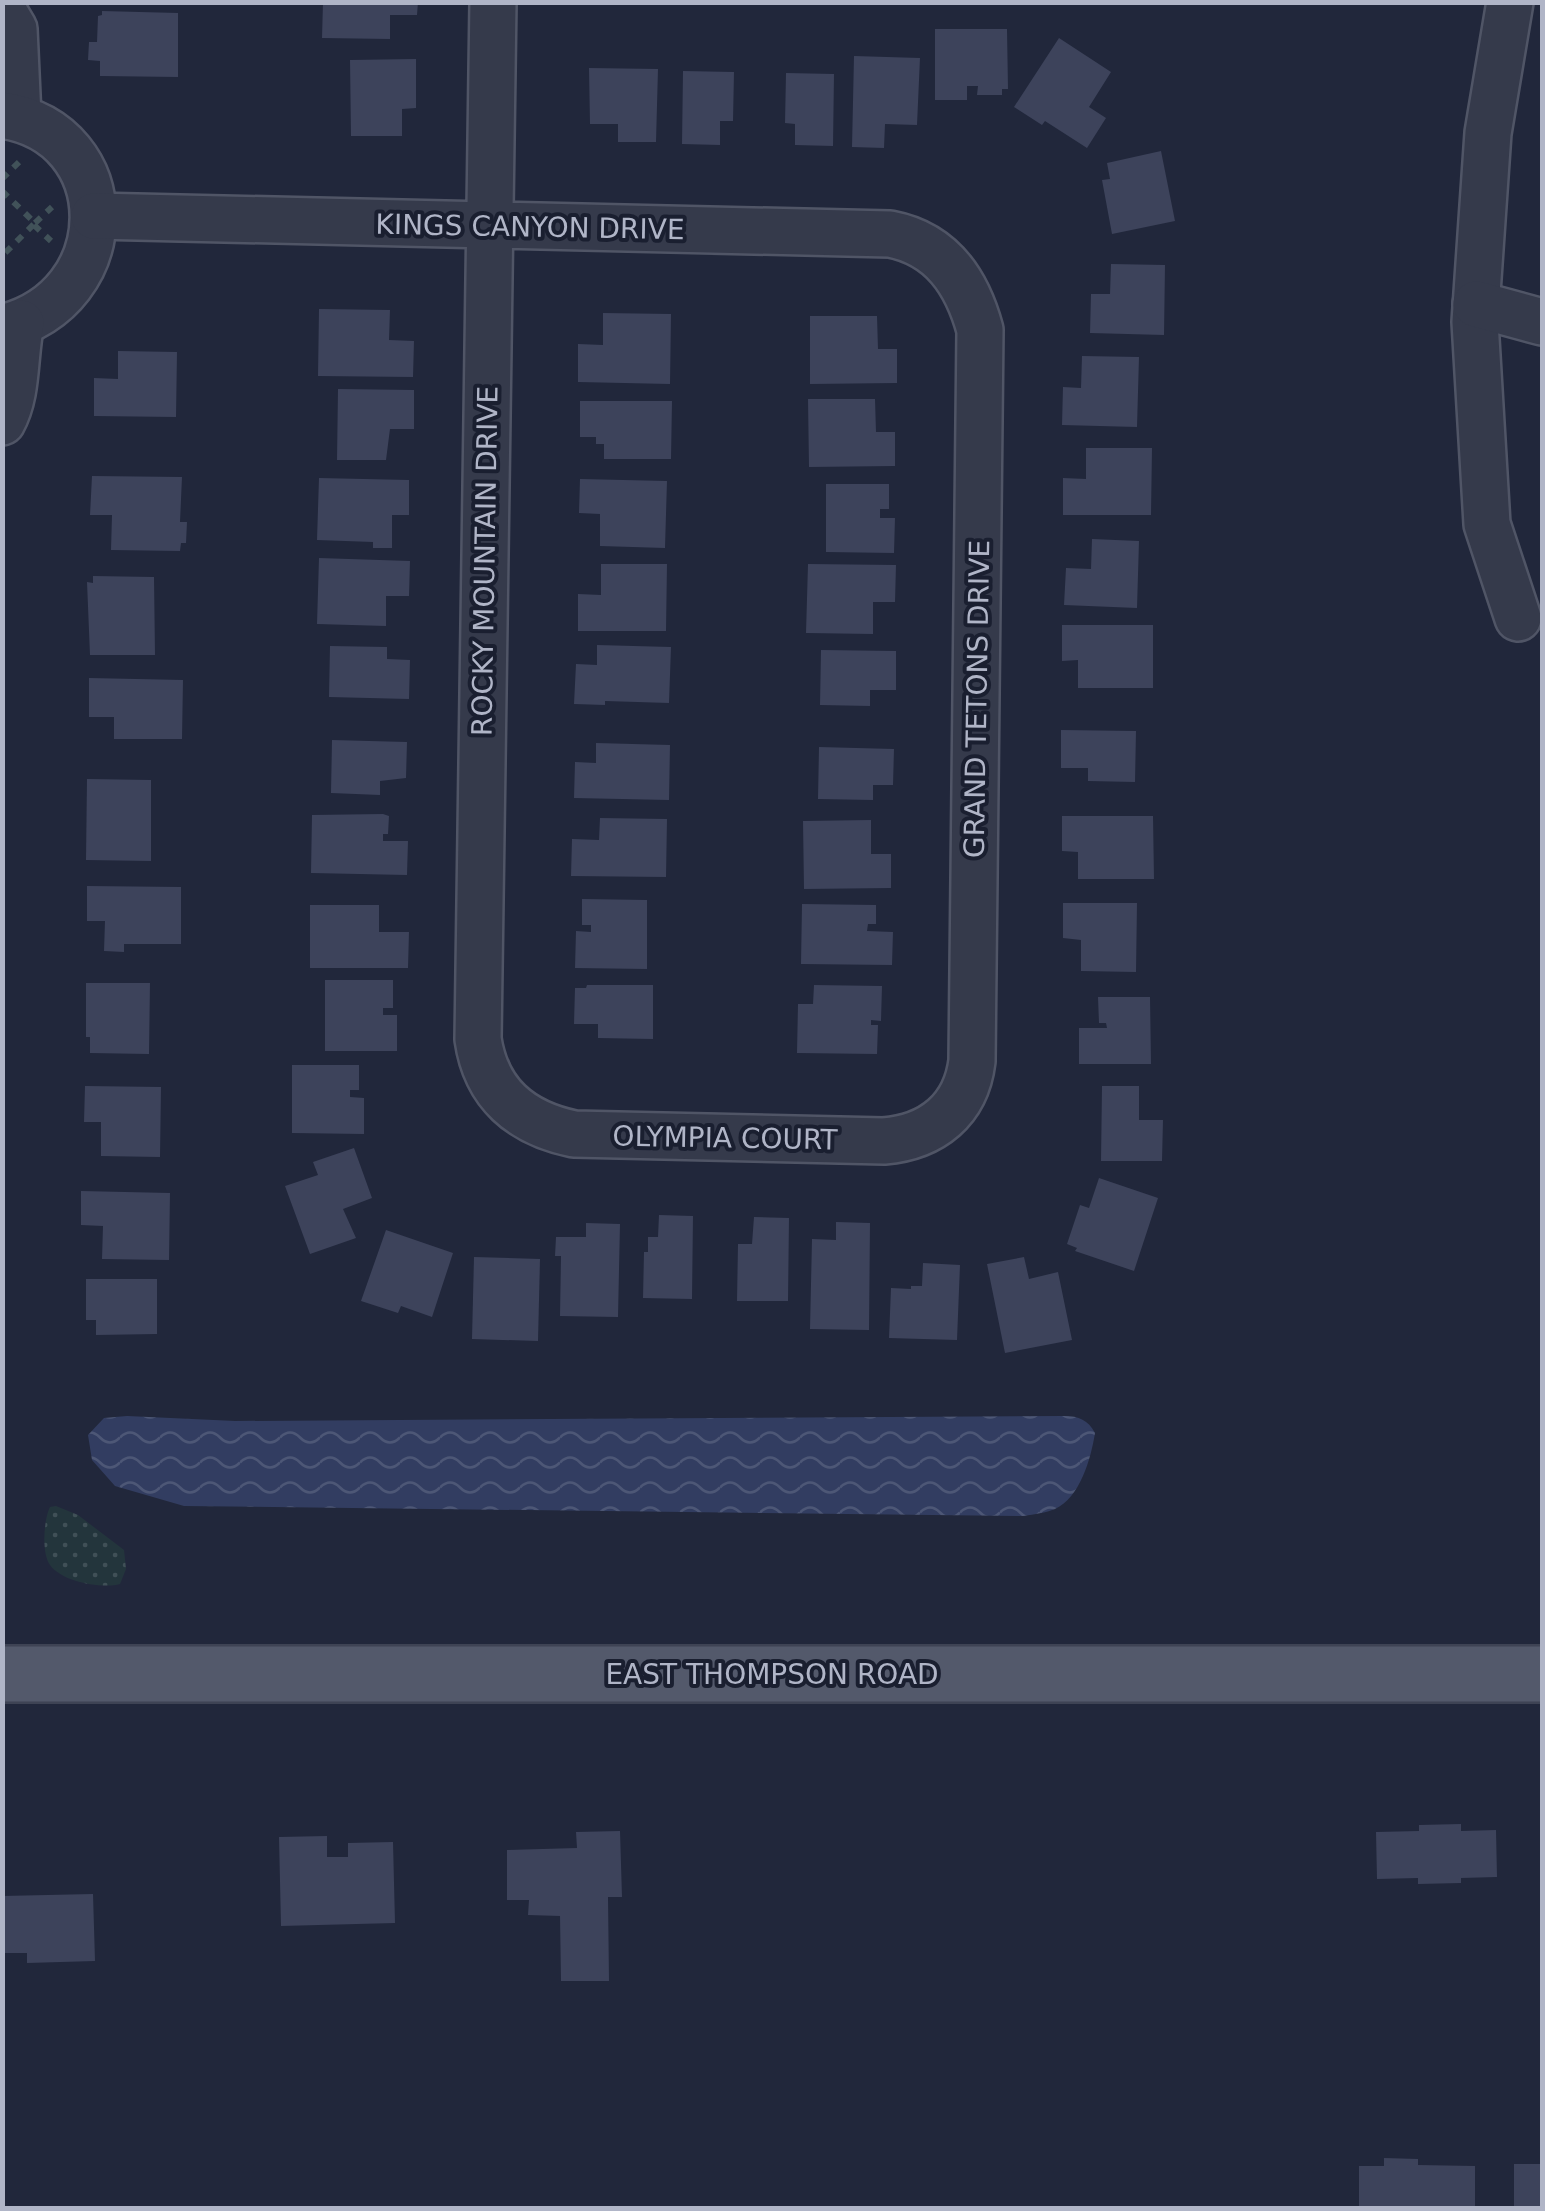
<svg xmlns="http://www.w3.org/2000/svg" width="1545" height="2211" font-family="'DejaVu Sans',sans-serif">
<defs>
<pattern id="garden-dots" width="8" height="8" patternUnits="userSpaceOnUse" patternTransform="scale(2.5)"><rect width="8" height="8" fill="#23353c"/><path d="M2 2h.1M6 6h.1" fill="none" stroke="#405057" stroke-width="1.8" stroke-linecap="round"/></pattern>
<pattern id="water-waves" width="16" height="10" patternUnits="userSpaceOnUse" patternTransform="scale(2.5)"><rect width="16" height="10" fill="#323d61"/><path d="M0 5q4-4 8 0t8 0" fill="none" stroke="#4d5776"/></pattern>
</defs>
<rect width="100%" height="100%" fill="#21273b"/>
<path fill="url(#garden-dots)" d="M 56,1506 L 78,1515 L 124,1550 L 126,1569 L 120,1584 C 102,1589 62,1582 50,1565 C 41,1552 44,1519 50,1507 Z"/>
<path fill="url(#water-waves)" d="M 127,1416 L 235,1421 L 1064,1416 C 1079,1416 1088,1420 1095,1433 C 1091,1458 1080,1498 1055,1509 C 1046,1513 1034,1514 1024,1516 L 184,1506 L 115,1486 L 92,1460 L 88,1435 L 104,1418 Z"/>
<g fill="#3d435b">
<polygon points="323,2 418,2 417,15 390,15 390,39 322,38"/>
<polygon points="102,11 178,13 178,77 100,76 100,61 88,60 89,42 97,42 98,16 102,15"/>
<polygon points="935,29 1007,29 1008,89 1002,89 1002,95 977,95 978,86 967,86 967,100 935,100"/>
<polygon points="1059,38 1111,72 1089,107 1106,118 1087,148 1045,121 1042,125 1014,107"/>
<polygon points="854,56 920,58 917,125 885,124 884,148 852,147"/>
<polygon points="416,59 416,108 402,109 402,136 351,136 350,60"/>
<polygon points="589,68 658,69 656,142 618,142 618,124 590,124"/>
<polygon points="683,71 734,72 733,121 720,121 720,145 682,144"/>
<polygon points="786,73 834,74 833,146 795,145 795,124 785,123"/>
<polygon points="1161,151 1175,221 1112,234 1102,180 1110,179 1107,163"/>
<polygon points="1111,264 1165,265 1164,335 1090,333 1091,294 1110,294"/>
<polygon points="319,309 390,310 389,340 414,341 413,377 318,376"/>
<polygon points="603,313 671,314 670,384 578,382 578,344 603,345"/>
<polygon points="810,316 877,316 878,349 897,349 897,383 810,384"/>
<polygon points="118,351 177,352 176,417 94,416 94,378 118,379"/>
<polygon points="1082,356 1139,357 1137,427 1062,425 1063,387 1081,388"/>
<polygon points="338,389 414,390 414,429 390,429 386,460 337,460"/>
<polygon points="808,399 875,399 876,432 895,432 895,466 809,467"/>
<polygon points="580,401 672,401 671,459 604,459 604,444 596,444 596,437 580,437"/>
<polygon points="1086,448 1152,448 1151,515 1063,515 1063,478 1086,479"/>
<polygon points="92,476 182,477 180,522 187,522 186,543 181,543 180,551 111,550 112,515 90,515"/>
<polygon points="319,478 409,480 409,515 392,515 392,548 373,548 373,542 317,540"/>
<polygon points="580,479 667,481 665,548 600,546 600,514 579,513"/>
<polygon points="826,484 889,484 889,509 880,509 880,518 895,518 894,553 826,552"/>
<polygon points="1092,539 1139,541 1137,608 1064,605 1066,568 1091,569"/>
<polygon points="319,558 410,561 409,596 386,596 386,626 317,624"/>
<polygon points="601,564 667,564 666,631 578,631 578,594 601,595"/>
<polygon points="808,564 896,565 895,602 873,602 873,634 806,633"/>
<polygon points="93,576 154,577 155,655 90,655 87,582 93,583"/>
<polygon points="1062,625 1153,625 1153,688 1078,688 1078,660 1062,661"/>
<polygon points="597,645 671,647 669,703 605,701 605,705 574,704 576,664 597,665"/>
<polygon points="330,646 387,647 387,659 410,660 409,699 329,697"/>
<polygon points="821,650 896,651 896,690 870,690 870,706 820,705"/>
<polygon points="89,678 183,680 182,739 114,739 114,717 89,717"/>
<polygon points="1061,730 1136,731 1135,782 1088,781 1088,768 1061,768"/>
<polygon points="332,740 407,742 406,778 380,781 380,795 331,793"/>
<polygon points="596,743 670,745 669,800 574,798 575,762 596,763"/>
<polygon points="819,747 894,749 893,785 873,785 873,800 818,799"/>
<polygon points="87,779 151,780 151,861 86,860"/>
<polygon points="383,814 389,816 388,834 383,834 383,841 408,841 407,875 311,873 312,815"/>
<polygon points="1062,816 1153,816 1154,879 1078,879 1078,852 1062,851"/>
<polygon points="600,818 667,819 666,877 571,876 572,839 599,840"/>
<polygon points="871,820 871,854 891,854 891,888 804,889 803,821"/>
<polygon points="87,886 181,887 181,944 124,944 124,952 104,951 105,921 87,921"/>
<polygon points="582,899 647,900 647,969 575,968 576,931 591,932 591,925 582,925"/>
<polygon points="1063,903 1137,903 1136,972 1081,971 1081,940 1063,938"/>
<polygon points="802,904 876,905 876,924 868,924 867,931 893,932 892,965 801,964"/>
<polygon points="310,905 379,905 379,932 409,932 408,968 310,968"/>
<polygon points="325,980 393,980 393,1008 383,1008 383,1015 397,1015 397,1051 325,1051"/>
<polygon points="86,983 150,983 149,1054 90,1053 90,1037 86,1037"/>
<polygon points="587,985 653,985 653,1039 598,1038 598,1024 574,1024 575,988 586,988"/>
<polygon points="814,985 882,986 881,1021 871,1020 871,1025 878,1025 877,1054 797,1053 798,1004 813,1004"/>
<polygon points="1098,997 1150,997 1151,1064 1079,1064 1079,1028 1107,1028 1106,1023 1099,1023"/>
<polygon points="292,1065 359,1065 359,1090 350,1090 350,1097 364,1098 364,1134 292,1133"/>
<polygon points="85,1086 161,1087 160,1157 101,1156 101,1122 84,1122"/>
<polygon points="1102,1086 1139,1086 1139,1120 1163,1120 1162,1161 1101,1161"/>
<polygon points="354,1148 372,1198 343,1209 356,1238 310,1254 285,1186 318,1175 313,1162"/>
<polygon points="1099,1178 1158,1198 1134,1271 1075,1251 1077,1248 1067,1244 1080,1205 1089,1208"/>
<polygon points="81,1191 170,1193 169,1260 102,1259 103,1226 81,1225"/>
<polygon points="659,1215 693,1216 692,1299 643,1298 644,1252 648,1252 648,1237 658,1237"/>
<polygon points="754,1217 789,1218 788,1301 737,1301 738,1244 752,1244"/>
<polygon points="836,1222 870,1223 869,1330 810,1329 812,1239 836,1240"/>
<polygon points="586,1223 620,1224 618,1317 560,1316 561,1256 555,1256 556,1237 586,1237"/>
<polygon points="386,1230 453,1253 432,1317 401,1306 398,1313 361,1301"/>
<polygon points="474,1257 540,1259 538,1341 472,1339"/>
<polygon points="1024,1257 1029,1279 1058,1272 1072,1340 1005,1353 987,1264"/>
<polygon points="923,1263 960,1265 957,1340 889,1338 891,1288 911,1289 911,1286 922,1286"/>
<polygon points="86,1279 157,1279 157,1334 96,1335 96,1320 86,1320"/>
<polygon points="1461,1824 1461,1831 1496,1830 1497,1877 1461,1878 1461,1883 1418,1884 1418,1878 1377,1879 1376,1832 1419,1831 1419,1825"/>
<polygon points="620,1831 622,1897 608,1897 609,1981 561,1981 560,1916 528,1915 529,1900 507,1900 507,1850 577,1848 576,1832"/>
<polygon points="327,1836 327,1857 348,1857 348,1843 393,1842 395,1923 281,1926 279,1837"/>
<polygon points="93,1894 95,1961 27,1963 27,1953 2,1953 2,1896"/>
<polygon points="1384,2158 1418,2159 1418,2165 1475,2166 1475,2208 1359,2208 1359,2166 1384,2166"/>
<rect x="1514" y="2164" width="28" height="44"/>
</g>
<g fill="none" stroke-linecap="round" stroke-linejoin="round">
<defs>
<g id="minor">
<polyline points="1510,2 1488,133 1475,322 1487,524 1518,618"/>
<polyline points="2,9 14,29 18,117"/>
<path d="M 2,115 C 124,133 123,299 2,328"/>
<path d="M 94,216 L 890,234 C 942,244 967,282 980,330 L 972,1061 C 966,1110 932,1137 884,1141 L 574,1134 C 521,1123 486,1094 478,1039 L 493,2"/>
<polyline points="1476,304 1542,322"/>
<path d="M 2,422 C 18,394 14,355 21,323"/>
</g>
<polyline id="major" points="2,1674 1542,1674"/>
</defs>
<use href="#minor" stroke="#505566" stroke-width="50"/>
<use href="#major" stroke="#3e4354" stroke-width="60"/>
<g stroke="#415259" stroke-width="6" stroke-dasharray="8 8" stroke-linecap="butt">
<polyline points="2,179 19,162"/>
<polyline points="2,191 35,223 2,256"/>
<polyline points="35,223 52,207"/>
<polyline points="34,225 51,241"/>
</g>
<use href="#minor" stroke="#353a4b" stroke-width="45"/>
<use href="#major" stroke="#53596b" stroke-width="55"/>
</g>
<g text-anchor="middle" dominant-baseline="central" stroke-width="8" stroke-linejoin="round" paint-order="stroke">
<g font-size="28" fill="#b0b5c7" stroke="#1a1f30">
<text transform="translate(530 227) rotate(1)">KINGS CANYON DRIVE</text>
<text transform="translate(485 561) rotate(-89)">ROCKY MOUNTAIN DRIVE</text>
<text transform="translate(977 699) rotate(-89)">GRAND TETONS DRIVE</text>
<text transform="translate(725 1138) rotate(1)">OLYMPIA COURT</text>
<text x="772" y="1674">EAST THOMPSON ROAD</text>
</g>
</g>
<rect width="1545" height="2211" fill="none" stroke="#b0b5c7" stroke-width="10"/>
</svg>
